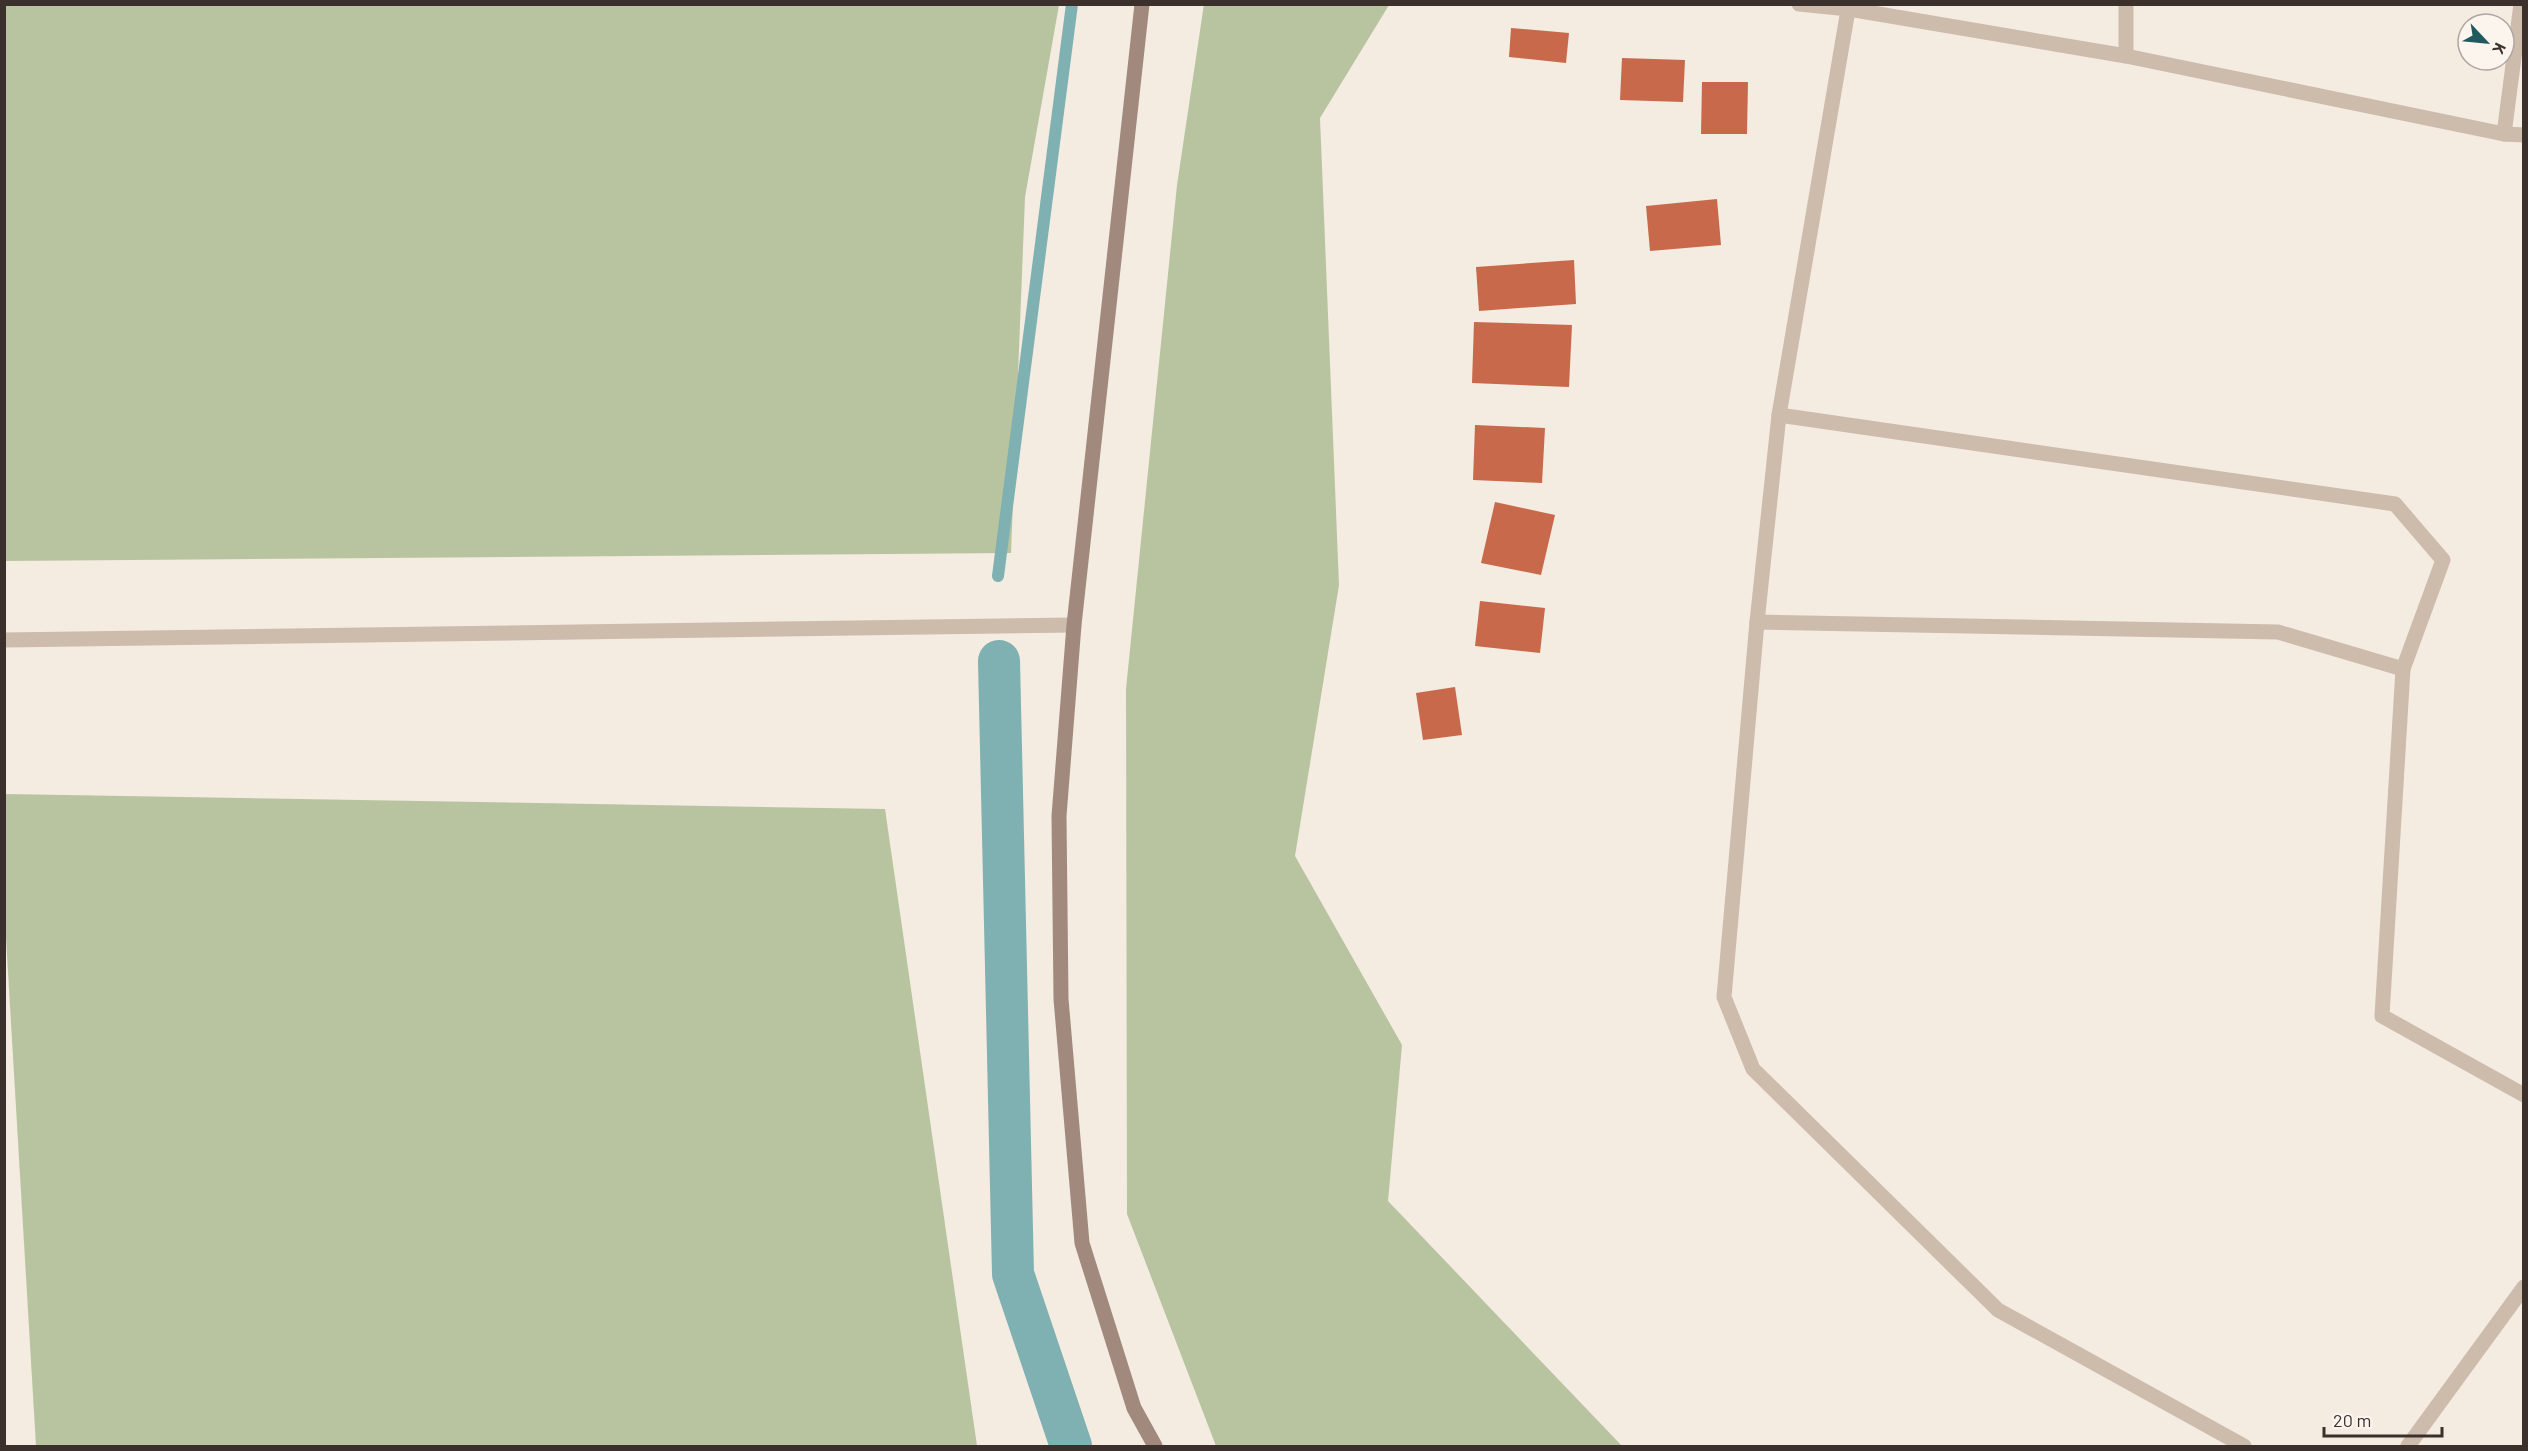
<svg xmlns="http://www.w3.org/2000/svg" width="2528" height="1451" font-family="Barlow,sans-serif">
<rect width="100%" height="100%" fill="#f4ebe1"/>
<g fill="#b8c4a0">
<polygon points="1204,4 1389,5 1320,118 1339,585 1295,856 1402,1045 1388,1201 1622,1446 1216,1446 1127,1214 1126,689 1177,185"/>
<polygon points="4,5 1059,5 1025,197 1011,553 5,561"/>
<polygon points="5,794 885,809 977,1446 36,1446 5,921"/>
</g>
<g fill="none" stroke-linecap="round" stroke-linejoin="round">
<polyline stroke="#7fb0b2" stroke-width="12" points="998,576 1072,4"/>
<polyline stroke="#7fb0b2" stroke-width="42" points="999,661 1013,1274 1071,1446"/>
</g>
<g fill="#c8694b">
<polygon points="1511,28 1569,33 1566,63 1509,57"/>
<polygon points="1622,58 1685,60 1683,102 1620,100"/>
<polygon points="1702,82 1748,82 1747,134 1701,134"/>
<polygon points="1717,199 1721,245 1650,251 1646,206"/>
<polygon points="1574,260 1576,304 1479,311 1476,267"/>
<polygon points="1474,322 1572,325 1569,387 1472,383"/>
<polygon points="1475,425 1545,428 1542,483 1473,480"/>
<polygon points="1495,502 1555,515 1541,575 1481,563"/>
<polygon points="1480,601 1545,608 1540,653 1475,646"/>
<polygon points="1455,687 1462,735 1423,740 1416,693"/>
</g>
<g fill="none" stroke-linecap="round" stroke-linejoin="round">
<polyline stroke="#cdbbac" stroke-width="15" points="1799,4 1849,9"/>
<g stroke="#cdbbac" stroke-width="15">
<polyline points="1849,4 1779,415 1757,622 1724,997 1753,1069 1998,1310 2244,1446"/>
<polyline points="2126,4 2126,56"/>
<polyline points="1849,9 2126,56 2504,134 2524,135"/>
<polyline points="2504,134 2521,4"/>
<polyline points="1779,415 2395,504 2443,560 2403,669 2382,1016 2524,1095"/>
<polyline points="1757,622 2278,632 2403,669"/>
<polyline points="4,640 1074,625"/>
<polyline points="2408,1446 2524,1287"/>
</g>
<polyline stroke="#a18a7d" stroke-width="15" points="1142,4 1074,625 1059,816 1061,999 1082,1243 1134,1408 1155,1446"/>
</g>
<rect width="2528" height="1451" fill="none" stroke="#3b302b" stroke-width="12"/>
<g transform="translate(2486 42) rotate(116)"><circle r="28" fill="#fbf5ee" stroke="#aea6a0" stroke-width="1.5"/>
<path d="M0-4.5L10 22L0 15L-10 22Z" fill="#1f5a5e"/>
<text y="-9" font-size="16" font-weight="bold" text-anchor="middle" fill="#3b302b">K</text>
</g>
<path d="M2324 1427v9h118v-9" fill="none" stroke="#3b302b" stroke-width="3"/>
<text x="2333" y="1427" font-size="18" fill="#3b302b" stroke="#fbf5ee" stroke-width="4.5" paint-order="stroke">20 m</text>
</svg>
